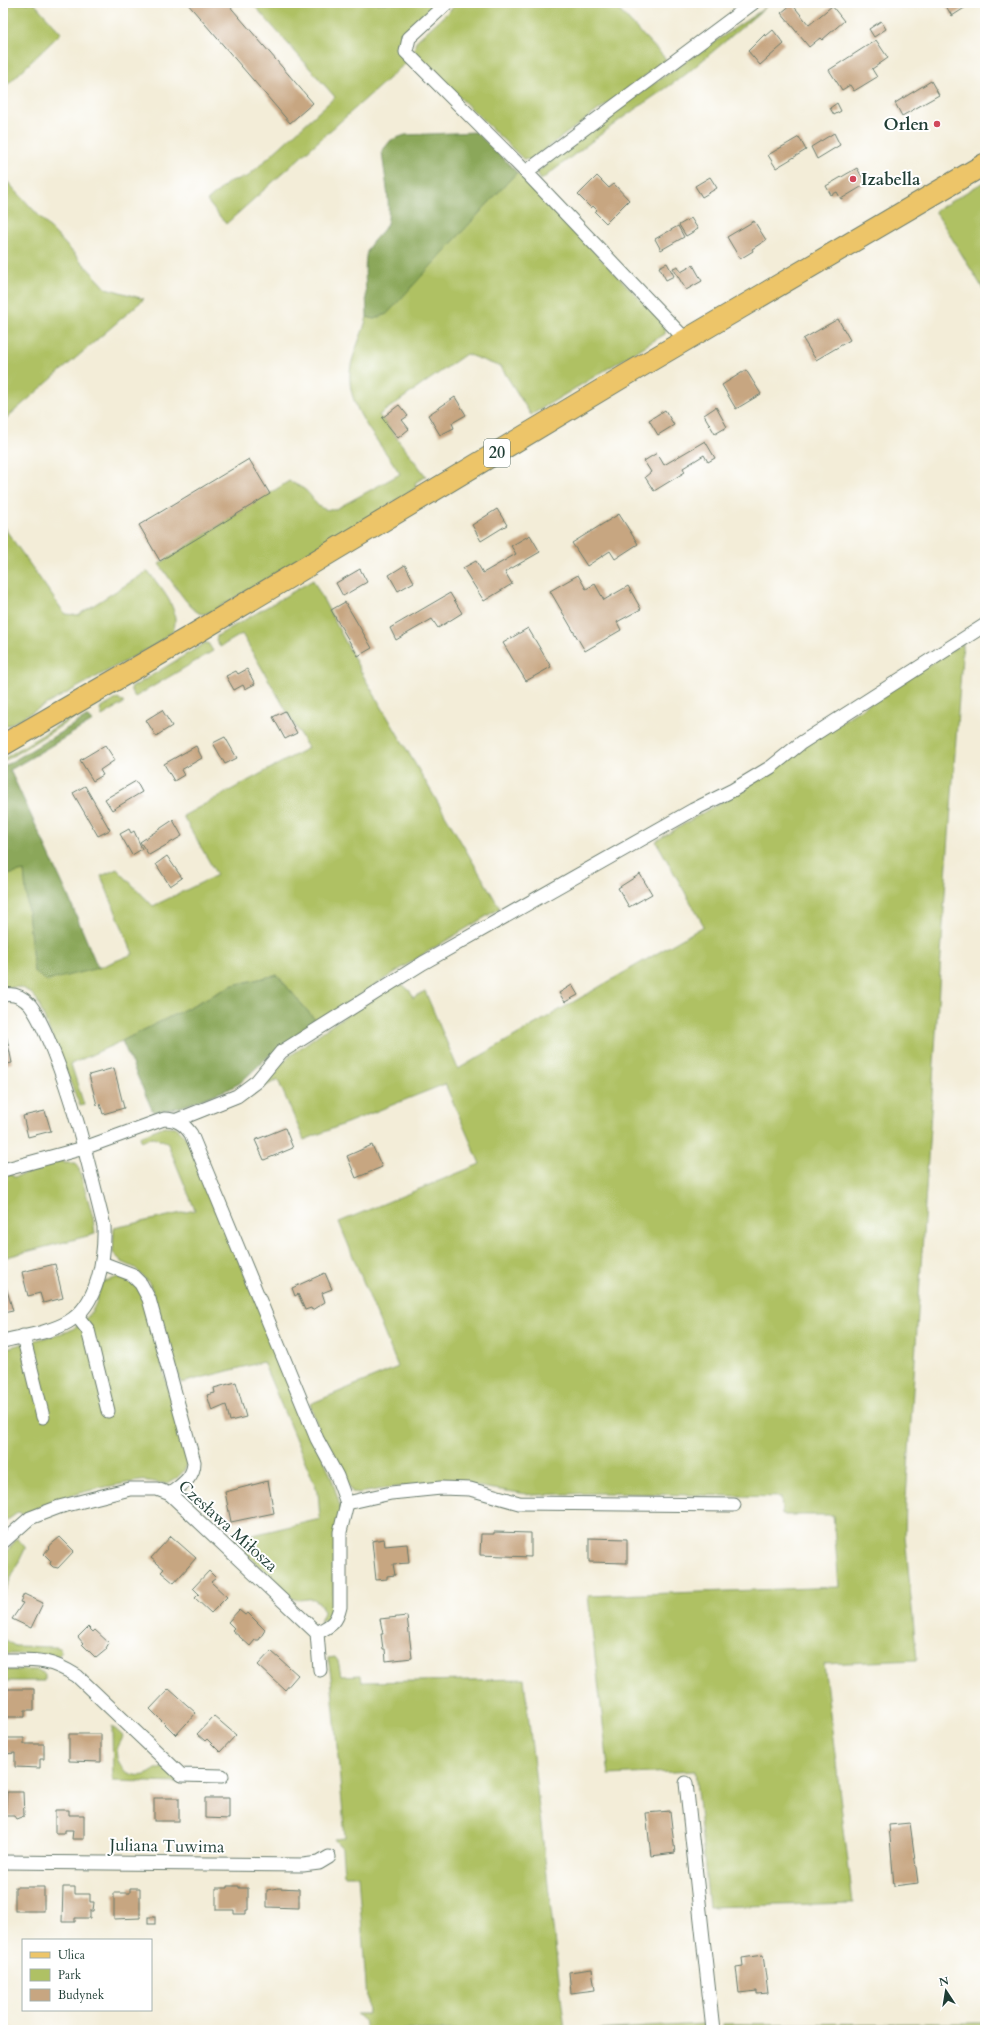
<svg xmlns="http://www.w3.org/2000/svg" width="988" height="2033" font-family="Cardo,serif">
<rect width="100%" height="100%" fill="#fff"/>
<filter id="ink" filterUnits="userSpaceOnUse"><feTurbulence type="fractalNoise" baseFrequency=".025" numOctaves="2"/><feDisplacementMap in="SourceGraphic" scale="8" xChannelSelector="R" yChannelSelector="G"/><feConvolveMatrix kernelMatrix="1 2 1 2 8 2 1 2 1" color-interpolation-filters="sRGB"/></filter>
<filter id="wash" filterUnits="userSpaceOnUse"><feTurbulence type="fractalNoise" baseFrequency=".012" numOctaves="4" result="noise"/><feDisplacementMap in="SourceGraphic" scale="16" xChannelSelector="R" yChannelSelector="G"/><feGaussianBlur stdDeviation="0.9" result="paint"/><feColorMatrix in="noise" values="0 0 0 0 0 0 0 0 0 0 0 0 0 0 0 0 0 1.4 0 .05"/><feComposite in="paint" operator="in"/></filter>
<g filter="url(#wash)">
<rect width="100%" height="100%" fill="#f3edd8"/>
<g fill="#afc164" stroke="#677f4c">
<polygon points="3,3 34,3 61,33 3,89"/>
<polygon points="252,3 439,3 402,37 395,48 408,61 226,224 207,201 230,181 247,177 335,97"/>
<polygon points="458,3 612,3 667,60 530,160 523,159 417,56 414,50 416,41"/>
<polygon points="766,7 685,75 621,119 541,180 537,172 634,97"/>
<path d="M 517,172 L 666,326 L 665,334 L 531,415 L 501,367 L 466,354 L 379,415 L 426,476 L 415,483 L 416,487 L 413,490 L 211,612 C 207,613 203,615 199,613 C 189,609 167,574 159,564 L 289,481 C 294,484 300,486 304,489 C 317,499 313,510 334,510 L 400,474 C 380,440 340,405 352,361 C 356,346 363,332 367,317 L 374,319 L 387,313 Z"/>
<polygon points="3,177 106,288 144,299 3,421"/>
<polygon points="985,181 985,292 935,211"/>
<path d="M 3,526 L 65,614 L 78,615 L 148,571 C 160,588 182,609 173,631 L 153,646 L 3,728 Z"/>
<path d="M 313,580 L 364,677 L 500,908 L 424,954 L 317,1022 L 277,975 L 233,985 L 122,1041 L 71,1064 L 84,1105 L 80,1106 L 37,1000 C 28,988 18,985 3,989 L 3,876 L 24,870 L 34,971 L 98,968 L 133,954 L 101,876 L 117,869 L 153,906 L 217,875 L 183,816 L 308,748 L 242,634 L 220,647 L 216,640 L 217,636 Z"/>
<polygon points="205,643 208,643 213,651 135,697 131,691 131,688"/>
<path d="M 963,643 L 947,863 L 906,1499 L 905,1536 L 917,1660 L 824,1664 L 853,1903 L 709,1907 L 695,1771 L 609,1775 L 588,1596 L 839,1587 L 833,1515 L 782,1515 L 781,1497 L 603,1493 L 533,1495 L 468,1485 L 395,1487 L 360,1493 L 352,1492 L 322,1440 L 310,1404 L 398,1367 L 339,1222 L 480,1164 L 445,1084 L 304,1140 L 278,1080 L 252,1092 C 290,1050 345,1015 395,986 L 403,985 L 410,991 L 413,998 L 425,991 L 458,1069 L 704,926 L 656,841 L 749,785 L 799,749 Z"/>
<polygon points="118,698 124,703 102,716 100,709"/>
<polygon points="83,710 85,711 3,762 3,759"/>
<path d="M 164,1126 L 176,1127 L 188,1140 L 331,1476 L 341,1509 L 335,1541 L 333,1606 L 329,1618 L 320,1622 L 324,1612 C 315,1590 308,1603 293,1599 L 232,1540 L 320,1519 L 318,1492 L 263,1362 L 181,1383 L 150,1284 L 135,1268 L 122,1262 L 113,1253 L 114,1228 L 195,1210 L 167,1142 L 153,1137 L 141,1141 L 140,1136 Z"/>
<polygon points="63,1160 64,1163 75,1163 79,1169 93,1217 95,1234 3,1258 3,1176 11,1174 14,1177 40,1170 42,1165"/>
<path d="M 118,1277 C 130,1278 136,1286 143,1296 L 188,1462 C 185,1471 179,1478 170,1482 C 161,1486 150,1479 140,1481 C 100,1487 58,1496 23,1515 L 19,1512 L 3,1523 L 3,1349 L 69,1331 C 80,1325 91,1316 96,1303 C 98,1296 99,1288 104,1282 Z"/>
<polygon points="17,1538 25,1547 25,1549 3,1595 3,1557"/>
<polygon points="3,1638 15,1646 58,1647 62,1652 56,1658 41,1654 3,1654"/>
<polygon points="335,1657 338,1661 341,1676 361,1675 362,1682 524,1679 565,2030 366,2030 364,2021 356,2014 368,2014 358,1875 344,1875 342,1848 334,1839 345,1838 331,1677 328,1658"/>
<polygon points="3,1670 38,1670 45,1674 45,1681 3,1681"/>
<path d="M 112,1726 L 123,1736 C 122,1741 118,1745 117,1750 C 114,1766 130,1778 145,1775 C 152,1773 155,1768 162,1767 L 181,1783 L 113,1781 Z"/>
<polygon points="985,2023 985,2030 723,2030 723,2024"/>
<polygon points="704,2024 705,2030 593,2030"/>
</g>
<g fill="#8ba75a" stroke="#557247">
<path d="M 476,132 L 517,172 L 387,314 L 374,319 L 367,317 C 367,303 363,264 367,252 C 371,238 386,233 388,219 C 390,196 384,174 382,151 L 391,140 L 405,135 Z"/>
<polygon points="86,717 89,717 93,721 10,770 66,891 98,968 47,981 34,972 24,871 3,876 3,767"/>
<polygon points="277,975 317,1022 270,1055 240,1083 229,1089 181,1107 153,1112 122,1041 233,985"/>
</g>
<g id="blocks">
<g fill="#c7a681">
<polygon points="187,3 227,3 313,103 290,123"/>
<polygon points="944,3 963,3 966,7 952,16"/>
<polygon points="792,4 809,25 832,6 844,21 822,40 820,38 809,47 781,13"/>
<polygon points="881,21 886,29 874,37 869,29"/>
<polygon points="773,30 784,44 760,65 748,51 765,34 766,36"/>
<polygon points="876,40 888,58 872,69 877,77 854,91 850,85 842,90 829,70"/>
<polygon points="931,81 939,95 902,116 895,103"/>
<polygon points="837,103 841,111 834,115 830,108"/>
<polygon points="834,133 840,145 817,159 811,147"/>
<polygon points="799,137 806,150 776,168 768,155"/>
<polygon points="857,168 866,184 841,199 837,192 831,195 826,186"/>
<polygon points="597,176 609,188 614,184 629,200 606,223 595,212 597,210 593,206 591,208 578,195"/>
<polygon points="710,177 717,188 702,197 695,186"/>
<polygon points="691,218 698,229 686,236 679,225"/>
<polygon points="754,221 766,240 752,249 753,251 740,259 727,237"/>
<polygon points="678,226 684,237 661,250 655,239"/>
<polygon points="667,263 674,276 666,280 659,267"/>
<polygon points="693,265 702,281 686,290 673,268 678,266 681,272"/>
<polygon points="838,319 850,340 816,360 803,339"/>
<polygon points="746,370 761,394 736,409 722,385"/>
<polygon points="455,397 466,415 452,423 454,428 440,435 428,415"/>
<polygon points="399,405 408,416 402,420 409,429 398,438 382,418"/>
<polygon points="716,407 727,427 715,434 704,415"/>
<polygon points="665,410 674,425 658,435 649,420"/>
<polygon points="705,441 715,458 708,462 704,455 683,468 685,472 654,491 645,477 651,472 644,461 657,453 664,465"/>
<polygon points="249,459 270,494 160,561 139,525"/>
<polygon points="497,509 507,525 481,541 472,525"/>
<polygon points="619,514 638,544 615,559 610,551 587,566 572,543"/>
<polygon points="530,535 540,552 505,572 512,584 484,601 463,568 476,561 483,573 516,554 511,546"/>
<polygon points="405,565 414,582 398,591 389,575"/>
<polygon points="360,569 367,582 343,596 336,583"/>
<polygon points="578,575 586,589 595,584 604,600 628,586 641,609 617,622 621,630 585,651 550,591"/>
<polygon points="450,593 462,613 438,628 432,619 396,640 390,628"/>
<polygon points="345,602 372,648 358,656 331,610"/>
<polygon points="528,628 551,667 526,681 503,643"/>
<polygon points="247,669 255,684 245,689 243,685 234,690 226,676 236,671 238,674"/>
<polygon points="162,710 172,726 156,736 146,720"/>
<polygon points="285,711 297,733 285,739 273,717"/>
<polygon points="225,737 237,758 225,764 213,743"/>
<polygon points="105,745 115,760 100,770 103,775 93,781 80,760"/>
<polygon points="196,746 202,758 181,770 184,775 174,781 164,764"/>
<polygon points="136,781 142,792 112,810 105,799"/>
<polygon points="85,786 110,830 98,836 73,793"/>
<polygon points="173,820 182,836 149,855 140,842"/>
<polygon points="129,829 131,833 134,831 142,849 132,855 120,834"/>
<polygon points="167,856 182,878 170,886 156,864"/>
<polygon points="640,874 652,894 629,907 618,888"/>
<polygon points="572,985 578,995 565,1002 559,993"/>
<polygon points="3,1029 5,1029 12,1063 3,1065"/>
<polygon points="114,1068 124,1108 103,1114 100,1104 97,1105 89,1075"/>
<polygon points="45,1111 51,1131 28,1137 23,1116"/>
<polygon points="3,1122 7,1137 3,1138"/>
<polygon points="285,1128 293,1148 264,1160 255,1140"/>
<polygon points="372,1145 382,1167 356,1178 347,1156"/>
<polygon points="55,1264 63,1298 43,1303 40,1293 28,1296 22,1272"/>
<polygon points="325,1273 332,1289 322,1293 325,1302 312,1310 311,1308 305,1310 298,1294 295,1296 292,1288"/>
<polygon points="3,1277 13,1311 3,1313"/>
<polygon points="236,1382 246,1417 230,1421 226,1405 212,1411 207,1395 215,1393 214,1388"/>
<polygon points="268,1481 274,1513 231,1522 225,1492"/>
<polygon points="494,1532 531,1533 531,1557 480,1555 481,1534 494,1534"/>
<polygon points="171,1536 196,1558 174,1583 161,1572 164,1569 151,1558"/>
<polygon points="60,1537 74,1551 58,1568 53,1567 50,1564 51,1561 44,1554 49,1548 48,1547"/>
<polygon points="589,1538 627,1539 627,1563 589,1562"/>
<polygon points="384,1539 385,1546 407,1544 409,1563 393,1564 395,1575 387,1576 387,1579 376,1580 372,1541"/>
<polygon points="209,1571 216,1578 211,1582 227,1597 211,1613 195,1598 199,1594 193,1588"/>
<polygon points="24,1594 43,1603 31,1628 12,1619 23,1603 20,1602"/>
<polygon points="239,1610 245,1615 248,1613 265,1630 259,1640 255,1640 250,1646 232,1630 234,1628 228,1622"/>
<polygon points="407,1616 412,1658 386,1661 385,1649 383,1649 381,1634 383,1634 380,1619"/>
<polygon points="88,1627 93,1632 95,1630 109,1643 106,1648 107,1649 96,1658 82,1644 83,1643 78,1637"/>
<polygon points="271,1651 298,1675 285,1690 258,1665"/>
<polygon points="3,1689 34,1689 34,1710 25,1710 25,1717 3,1717"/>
<polygon points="169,1689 196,1713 176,1735 150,1709"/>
<polygon points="214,1716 236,1735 220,1752 207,1739 205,1741 197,1734"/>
<polygon points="69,1734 101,1734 101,1762 69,1761"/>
<polygon points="5,1738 24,1738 24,1744 44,1744 44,1759 40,1759 40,1768 15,1767 15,1753 5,1754"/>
<polygon points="7,1792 23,1792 24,1816 16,1819 14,1816 5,1816"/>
<rect x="154" y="1798" width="25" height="23"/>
<polygon points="205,1798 229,1798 229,1819 205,1818"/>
<polygon points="55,1810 69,1810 69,1815 84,1815 84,1839 72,1839 73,1830 65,1830 65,1833 55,1833"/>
<polygon points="670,1811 675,1853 651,1856 646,1813"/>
<polygon points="910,1823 918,1883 894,1886 889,1825"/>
<polygon points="228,1886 239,1886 239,1888 248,1888 248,1910 246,1910 246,1914 234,1914 234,1910 216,1910 216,1888 228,1888"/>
<rect x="15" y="1887" width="29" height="24"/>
<polygon points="63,1887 75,1887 75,1894 90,1894 90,1902 94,1902 93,1911 90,1911 90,1918 75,1918 75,1922 62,1922"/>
<polygon points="130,1888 140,1888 140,1918 114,1919 114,1893 130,1893"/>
<polygon points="278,1888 299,1889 299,1908 267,1907 267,1890"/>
<rect x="148" y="1917" width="7" height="7"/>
<polygon points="763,1955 768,1993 757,1994 757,1991 739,1993 736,1967 743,1966 742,1958"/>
<polygon points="592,1969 595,1990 571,1993 569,1972"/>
</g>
</g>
</g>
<g filter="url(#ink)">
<use href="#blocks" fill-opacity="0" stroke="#697b6d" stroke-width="1"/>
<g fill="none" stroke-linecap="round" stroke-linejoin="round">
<defs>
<g id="minor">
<polyline points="447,3 409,38 406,52 526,172 686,340"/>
<polyline points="526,172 753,3"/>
<path d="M 3,995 C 14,993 23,997 30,1005 C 40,1018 47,1036 53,1051 C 76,1108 89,1167 104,1226 C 105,1258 98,1305 68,1322 C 49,1333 24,1336 3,1341"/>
<polyline points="177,1120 237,1096 257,1081 281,1052 423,963 693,810 733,790 771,767 801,743 985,625"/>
<path d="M 3,1170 L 84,1148 L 164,1119 C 177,1119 184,1124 191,1134 L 317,1439 L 337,1476 L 347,1503 L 340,1532 L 340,1607 C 336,1624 331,1625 317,1633"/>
<path d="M 102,1263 L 131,1274 L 141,1284 L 149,1299 L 194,1462 C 194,1478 181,1485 170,1494"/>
<polyline points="77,1316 88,1330 108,1411"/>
<polyline points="23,1336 43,1417"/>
<polyline points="347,1503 391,1493 441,1488 470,1489 519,1503 734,1505"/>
<polyline points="3,1542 30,1518 59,1507 130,1489 157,1489 170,1494 317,1633 320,1670"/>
<path d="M 3,1660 C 35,1660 49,1658 77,1676 L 181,1775 L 222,1776"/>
<polyline points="686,1783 713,2030"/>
<polyline points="3,1862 303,1865 319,1863 329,1857"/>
</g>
<polyline id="primary" points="3,745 191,636 621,378 985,164"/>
</defs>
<use href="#minor" stroke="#697b6d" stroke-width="15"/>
<use href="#primary" stroke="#697b6d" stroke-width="23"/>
<use href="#minor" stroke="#fff" stroke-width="13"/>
<use href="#primary" stroke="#edc569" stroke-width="21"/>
</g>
</g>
<g fill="#d1495b" stroke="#fff" stroke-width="1.5">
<circle cx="937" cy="124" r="4"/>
<circle cx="853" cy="179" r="4"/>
</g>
<g text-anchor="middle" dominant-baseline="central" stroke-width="4" stroke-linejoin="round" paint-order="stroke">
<rect fill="#fff" stroke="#627771" stroke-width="1" x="484" y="439" width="26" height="28" rx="3"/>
<g font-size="16" font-weight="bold" fill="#1f3d34">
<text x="497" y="453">20</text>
</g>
<g font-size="17" font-weight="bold" fill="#1f3d34" stroke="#fff" text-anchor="end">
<text x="929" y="124">Orlen</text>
<text x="861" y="179" text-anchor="start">Izabella</text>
</g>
<g font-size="17" fill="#1f3d34" stroke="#fff">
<text transform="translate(228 1526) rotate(42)">Czesława Miłosza</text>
<text transform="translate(167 1846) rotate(1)">Juliana Tuwima</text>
</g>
</g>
<rect width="988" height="2033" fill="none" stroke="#fff" stroke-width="16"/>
<rect x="22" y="1939" width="130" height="72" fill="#ffffff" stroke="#a5b1ae"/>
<rect x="30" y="1952" width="20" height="6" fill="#edc569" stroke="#a5b1ae"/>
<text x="58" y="1959" font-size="12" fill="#1f3d34">Ulica</text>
<rect x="30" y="1969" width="20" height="12" fill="#afc164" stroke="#a5b1ae"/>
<text x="58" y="1979" font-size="12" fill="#1f3d34">Park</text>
<rect x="30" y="1989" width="20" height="12" fill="#c7a681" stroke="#a5b1ae"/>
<text x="58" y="1999" font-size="12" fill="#1f3d34">Budynek</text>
<g transform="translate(946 1991) rotate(348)" stroke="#ffffff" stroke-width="3" paint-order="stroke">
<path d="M0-3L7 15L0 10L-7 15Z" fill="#1f3d34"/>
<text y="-6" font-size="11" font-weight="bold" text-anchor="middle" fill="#1f3d34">N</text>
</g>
</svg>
